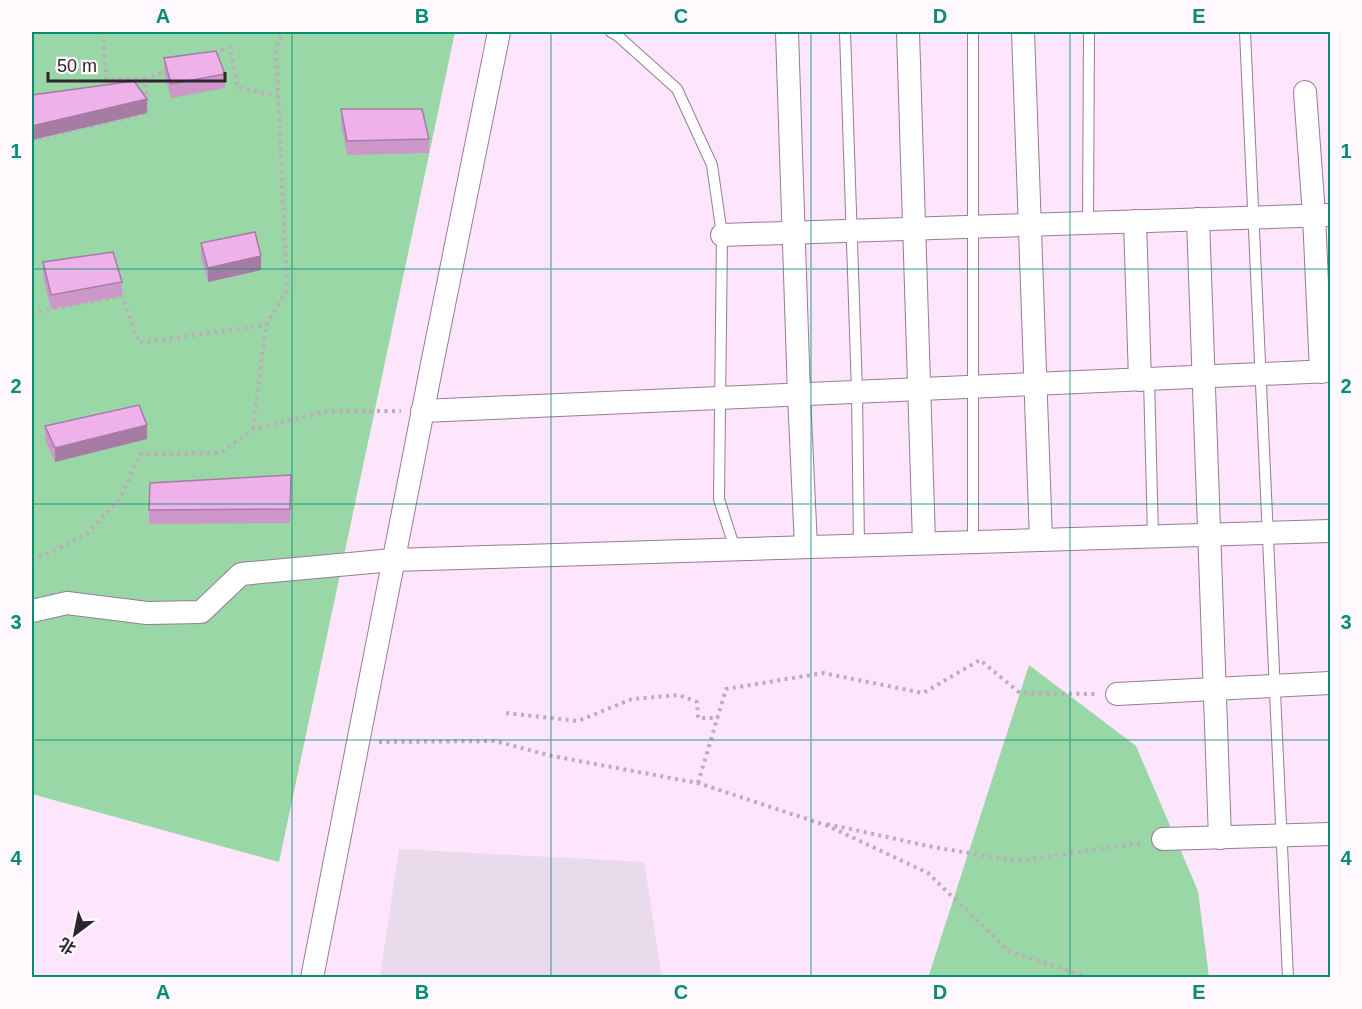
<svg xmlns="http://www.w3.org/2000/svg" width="1362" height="1009" font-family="Helvetica,'Noto Sans SC',sans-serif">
<rect width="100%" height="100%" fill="#fde5fb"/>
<polygon fill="#e9daec" points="399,849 644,862 662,977 380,977"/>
<g fill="#99d7a7">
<polygon points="32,32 455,32 279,862 32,794"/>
<polygon points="1029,665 1136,746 1198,891 1209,977 928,978"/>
</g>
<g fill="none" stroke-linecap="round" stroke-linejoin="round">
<defs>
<g id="service">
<polyline points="611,32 618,36 677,89 712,165 722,235 719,499 735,549"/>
<polyline points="845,32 857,392 859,545"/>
<polyline points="973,32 973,542"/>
<polyline points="1245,32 1288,978"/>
<polyline points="1088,223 1089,32"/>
<polyline points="1149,379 1153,536"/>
</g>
<g id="minor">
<polyline points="787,32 799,395 806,547"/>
<polyline points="908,32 924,543"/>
<polyline points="1023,32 1041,540"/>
<polyline points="1305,92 1314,215 1321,372"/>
<polyline points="1198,219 1220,838"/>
<polyline points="1135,221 1140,380"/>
<polyline points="722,235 1330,215"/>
<polyline points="422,411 1330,371"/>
<polyline points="32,611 67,603 147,613 201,612 241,574 393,560 1330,531"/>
<polyline points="1117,694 1330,683"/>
<polyline points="1163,839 1330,834"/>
<polyline points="312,978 431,369 499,32"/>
</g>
</defs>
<use href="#service" stroke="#987c96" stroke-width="12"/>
<use href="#minor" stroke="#987c96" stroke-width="24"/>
<g stroke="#bfabbd" stroke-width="4" stroke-dasharray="3 4.5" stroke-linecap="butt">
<polyline points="103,32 106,79 145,79"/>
<polyline points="214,53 230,47 238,88 278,96"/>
<polyline points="147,102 145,79 167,70"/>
<polyline points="32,140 147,113 147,109"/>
<polyline points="32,313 122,296 139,343 266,325"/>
<polyline points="253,429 266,325 287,290 276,48 283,32"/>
<polyline points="32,559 45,555 87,534 121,497 140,454 221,453 253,429 327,411 401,411"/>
<polyline points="506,713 578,721 632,699 679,695 697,702 698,718 718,718"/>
<polyline points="379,742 495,741 552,756 698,783 810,820 828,826 928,873 1008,951 1092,978"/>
<polyline points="698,783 726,689 823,673 923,693 980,660 1020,693 1095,694"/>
<polyline points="827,824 933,847 1017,861 1141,843"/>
</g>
<use href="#service" stroke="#fff" stroke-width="10"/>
<use href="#minor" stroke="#fff" stroke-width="22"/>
</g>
<g fill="#cd98c9">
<polygon points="164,58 225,74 225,88 171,98 164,72"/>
<polygon points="341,109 429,139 429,153 347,155 341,123"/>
<polygon points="201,243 261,270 208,282 201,257"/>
<polygon points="43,262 122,282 122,296 51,309 43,276"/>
<polygon points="45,426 147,439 55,462 45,440"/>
<polygon points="291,489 290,523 149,524 149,510"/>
</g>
<g fill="#a77ca4">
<polygon points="147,99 147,113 32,140 32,126"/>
<polygon points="261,256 261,270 208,282 208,268"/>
<polygon points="147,425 147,439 55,462 55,448"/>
</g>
<g fill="#eeb1ea" stroke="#a77ca4" stroke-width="1.5">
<polygon points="216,51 225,74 171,84 164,58"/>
<polygon points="134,81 147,99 32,126 32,95"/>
<polygon points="341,109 422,109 429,139 347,141"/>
<polygon points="255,232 261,256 208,268 201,243"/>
<polygon points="113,252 122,282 51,295 43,262"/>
<polygon points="139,405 147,425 55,448 45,426"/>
<polygon points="291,475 290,509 149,510 150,483"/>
</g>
<path fill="none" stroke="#048d74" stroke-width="1.5" stroke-opacity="0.55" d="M 292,32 L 292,978M 551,32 L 551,978M 811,32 L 811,978M 1070,32 L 1070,978M 32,269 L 1330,269M 32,504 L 1330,504M 32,740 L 1330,740"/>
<rect width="1362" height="1009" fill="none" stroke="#fff9fe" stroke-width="66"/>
<g transform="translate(75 934) rotate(212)" stroke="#fff9fe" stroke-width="4.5" paint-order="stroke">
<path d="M0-4.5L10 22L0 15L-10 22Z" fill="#2f242e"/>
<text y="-9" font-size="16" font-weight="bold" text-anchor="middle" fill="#2f242e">北</text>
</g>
<path d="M48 72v9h177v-9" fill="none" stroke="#2f242e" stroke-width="3"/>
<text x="57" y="72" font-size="18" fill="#2f242e" stroke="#fff9fe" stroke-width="4.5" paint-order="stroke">50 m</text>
<rect x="33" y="33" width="1296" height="943" fill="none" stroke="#048d74" stroke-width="2"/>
<g font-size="20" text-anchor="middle" font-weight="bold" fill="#048d74">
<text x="163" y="23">A</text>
<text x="422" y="23">B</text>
<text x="681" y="23">C</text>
<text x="940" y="23">D</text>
<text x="1199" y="23">E</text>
<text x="16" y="158">1</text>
<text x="1346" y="158">1</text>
<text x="16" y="393">2</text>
<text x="1346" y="393">2</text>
<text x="16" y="629">3</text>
<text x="1346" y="629">3</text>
<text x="16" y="865">4</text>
<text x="1346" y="865">4</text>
<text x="163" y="999">A</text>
<text x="422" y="999">B</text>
<text x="681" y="999">C</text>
<text x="940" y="999">D</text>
<text x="1199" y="999">E</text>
</g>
</svg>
